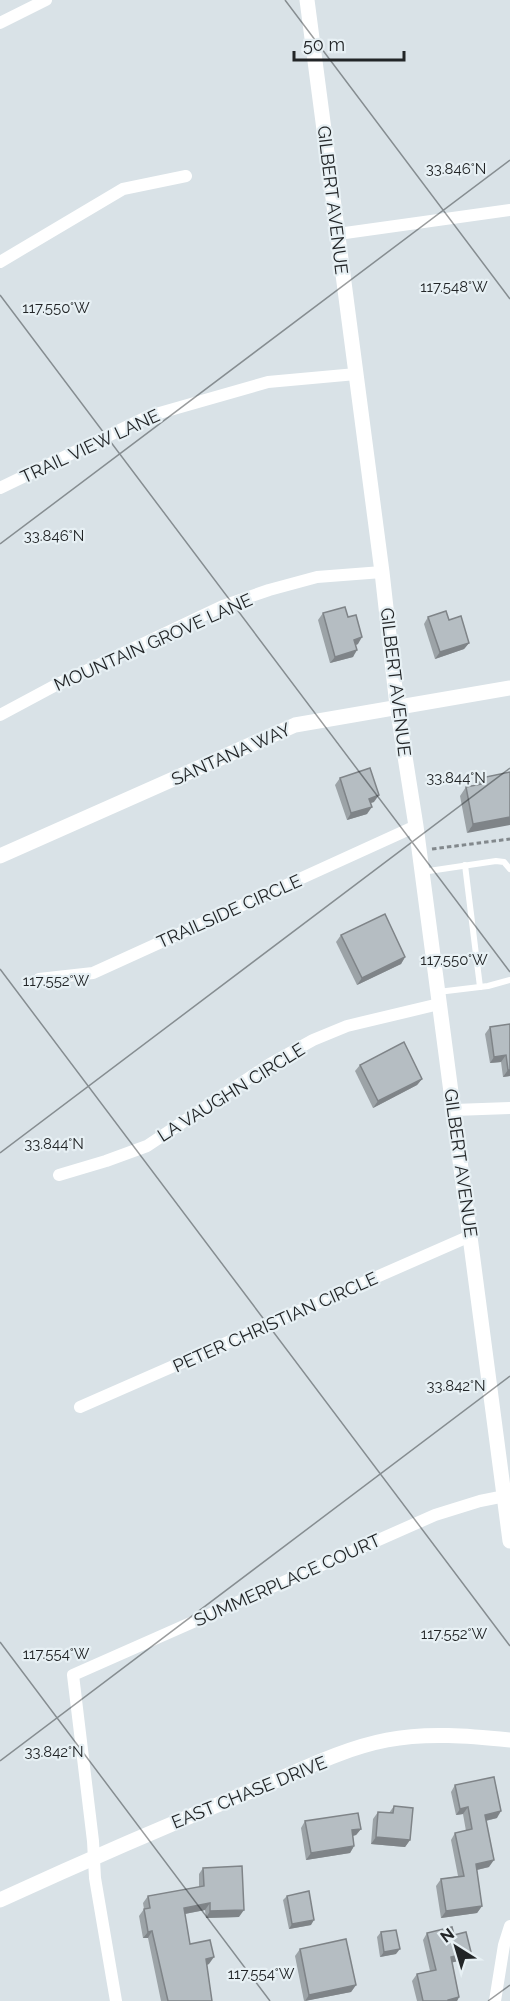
<svg xmlns="http://www.w3.org/2000/svg" width="510" height="2001" font-family="Raleway,sans-serif">
<rect width="100%" height="100%" fill="#d9e2e7"/>
<g fill="none" stroke-linecap="round" stroke-linejoin="round">
<polyline stroke="#82888c" stroke-width="3" stroke-dasharray="4.5 3" stroke-linecap="butt" points="432,849 510,839"/>
<g stroke="#fff" stroke-width="6">
<polyline points="465,865 480,987"/>
<polyline points="422,872 496,861 504,862 510,869"/>
<polyline points="438,992 488,986 510,980"/>
</g>
<g stroke="#fff" stroke-width="12">
<polyline points="0,23 46,0"/>
<polyline points="338,234 510,210"/>
<polyline points="0,262 123,189 186,176"/>
<polyline points="0,488 149,416 268,382 356,374"/>
<polyline points="0,715 56,685 223,606 269,590 317,577 382,572"/>
<polyline points="39,979 93,973 416,826"/>
<polyline points="454,1110 510,1108"/>
<polyline points="59,1175 106,1161 147,1146 270,1064 313,1040 347,1026 439,1004"/>
<polyline points="80,1407 470,1236"/>
<polyline points="116,2001 95,1878 93,1841 73,1675 435,1515 480,1501 505,1496"/>
<polyline points="495,2001 504,1945 510,1926"/>
</g>
<g stroke="#fff" stroke-width="15">
<polyline points="307,0 382,572 397,706 416,826 510,1541"/>
<polyline points="0,856 295,725 510,688"/>
<path d="M 0,1900 C 87,1860 175,1822 263,1786 C 303,1769 345,1748 387,1740 C 427,1732 470,1736 510,1740"/>
</g>
</g>
<g fill="#9ca3a7">
<polygon points="323,613 348,617 358,644 356,645 353,657 330,663 318,620"/>
<polygon points="428,617 449,620 469,643 464,649 435,659 424,624"/>
<polygon points="510,772 467,833 460,796 466,787 476,785 481,778"/>
<polygon points="340,778 374,802 370,803 367,814 347,820 335,785"/>
<polygon points="341,935 405,957 401,964 357,985 336,942"/>
<polygon points="510,1024 510,1076 503,1077 501,1062 490,1063 485,1034 490,1027"/>
<polygon points="360,1065 422,1079 417,1085 373,1108 355,1071"/>
<polygon points="455,1785 497,1818 486,1821 489,1867 477,1870 482,1906 477,1913 441,1918 436,1886 441,1879 458,1876 451,1840 455,1833 466,1831 463,1814 456,1815 451,1792"/>
<polygon points="394,1806 410,1840 405,1847 371,1844 373,1819 378,1812 389,1813"/>
<polygon points="305,1821 361,1829 356,1835 353,1836 354,1846 350,1853 306,1860 301,1828"/>
<polygon points="203,1868 239,1917 206,1918 205,1910 185,1914 190,1944 209,1964 207,1965 212,2001 161,2001 148,1938 143,1938 139,1916 144,1909 143,1903 148,1896 199,1887 199,1874"/>
<polygon points="287,1896 311,1925 289,1929 283,1900"/>
<polygon points="381,1932 396,1954 380,1957 377,1937"/>
<polygon points="427,1933 454,1935 471,1952 467,1959 452,1962 459,1997 457,2001 417,2001 412,1981 417,1974 430,1971 423,1940"/>
<polygon points="300,1949 356,1985 351,1992 304,2001 295,1956"/>
</g>
<g fill="#7f8488">
<polygon points="362,637 358,644 350,647 354,640"/>
<polygon points="469,643 464,649 435,659 440,652"/>
<polygon points="357,650 353,657 330,663 335,657"/>
<polygon points="379,795 374,802 364,805 369,799"/>
<polygon points="372,807 367,814 347,820 351,813"/>
<polygon points="510,817 510,825 467,833 473,824"/>
<polygon points="405,957 401,964 357,985 362,978"/>
<polygon points="506,1055 501,1062 490,1063 494,1057"/>
<polygon points="508,1070 510,1070 510,1076 503,1077"/>
<polygon points="422,1079 417,1085 373,1108 378,1101"/>
<polygon points="468,1807 463,1814 456,1815 460,1809"/>
<polygon points="501,1811 497,1818 480,1822 485,1815"/>
<polygon points="361,1829 356,1835 347,1837 352,1830"/>
<polygon points="376,1837 410,1840 405,1847 371,1844"/>
<polygon points="354,1846 350,1853 306,1860 311,1853"/>
<polygon points="494,1860 489,1867 472,1871 476,1864"/>
<polygon points="210,1903 205,1910 179,1915 184,1908"/>
<polygon points="482,1906 477,1913 441,1918 446,1911"/>
<polygon points="244,1910 239,1917 206,1918 210,1911"/>
<polygon points="314,1920 311,1925 289,1929 292,1924"/>
<polygon points="152,1931 148,1938 143,1938 148,1932"/>
<polygon points="400,1949 396,1954 380,1957 384,1952"/>
<polygon points="471,1952 467,1959 446,1964 451,1957"/>
<polygon points="214,1957 209,1964 201,1966 206,1959"/>
<polygon points="356,1985 351,1992 305,2001 309,1995"/>
<polygon points="459,1997 457,2001 447,2001 448,2000"/>
</g>
<g fill="#b5bdc2" stroke="#7f8488" stroke-width="1.5">
<polygon points="345,607 348,617 356,615 362,637 354,640 357,650 335,657 323,613"/>
<polygon points="446,611 449,620 461,616 469,643 440,652 428,617"/>
<polygon points="370,768 379,795 369,799 372,807 351,813 340,778"/>
<polygon points="510,772 510,817 473,824 466,787 482,784 481,778"/>
<polygon points="385,914 405,957 362,978 341,935"/>
<polygon points="510,1024 510,1070 508,1070 506,1055 494,1057 490,1027"/>
<polygon points="404,1042 422,1079 378,1101 360,1065"/>
<polygon points="494,1777 501,1811 485,1815 494,1860 476,1864 482,1906 446,1911 441,1879 464,1876 455,1833 472,1829 468,1807 460,1809 455,1785"/>
<polygon points="394,1806 413,1808 410,1840 376,1837 378,1812 393,1813"/>
<polygon points="358,1813 361,1829 352,1830 354,1846 311,1853 305,1821"/>
<polygon points="242,1866 244,1910 210,1911 210,1903 184,1908 190,1944 210,1940 214,1957 206,1959 212,2001 168,2001 152,1931 148,1932 144,1909 150,1908 148,1896 204,1886 203,1868"/>
<polygon points="309,1891 314,1920 292,1924 287,1896"/>
<polygon points="452,1927 454,1935 466,1932 471,1952 451,1957 459,1997 448,2000 448,2001 423,2001 417,1974 436,1970 427,1933"/>
<polygon points="396,1930 400,1949 384,1952 381,1932"/>
<polygon points="346,1939 356,1985 309,1995 300,1949"/>
</g>
<path fill="none" stroke="#222527" stroke-width="1.5" stroke-opacity="0.45" d="M 285,0 L 510,299M 0,295 L 510,972M 0,544 L 510,160M 0,969 L 510,1646M 0,1153 L 510,768M 0,1642 L 270,2001M 0,1761 L 510,1376M 488,2001 L 510,1985"/>
<g text-anchor="middle" dominant-baseline="central" stroke-width="4.5" stroke-linejoin="round" paint-order="stroke">
<g font-size="18" fill="#222527" stroke="#e7f0f4">
<text transform="translate(333 200) rotate(83)">GILBERT AVENUE</text>
<text transform="translate(90 446) rotate(-25)">TRAIL VIEW LANE</text>
<text transform="translate(153 642) rotate(-24)">MOUNTAIN GROVE LANE</text>
<text transform="translate(396 682) rotate(83)">GILBERT AVENUE</text>
<text transform="translate(231 754) rotate(-24)">SANTANA WAY</text>
<text transform="translate(229 911) rotate(-24)">TRAILSIDE CIRCLE</text>
<text transform="translate(231 1092) rotate(-32)">LA VAUGHN CIRCLE</text>
<text transform="translate(461 1163) rotate(82)">GILBERT AVENUE</text>
<text transform="translate(275 1322) rotate(-24)">PETER CHRISTIAN CIRCLE</text>
<text transform="translate(287 1580) rotate(-24)">SUMMERPLACE COURT</text>
<text transform="translate(249 1792) rotate(-22)">EAST CHASE DRIVE</text>
</g>
</g>
<g font-size="15" text-anchor="middle" fill="#222527" stroke="#e7f0f4" stroke-width="4.5" stroke-linejoin="round" paint-order="stroke">
<text x="456" y="174">33.846°N</text>
<text x="454" y="292">117.548°W</text>
<text x="56" y="313">117.550°W</text>
<text x="54" y="541">33.846°N</text>
<text x="456" y="783">33.844°N</text>
<text x="454" y="965">117.550°W</text>
<text x="56" y="986">117.552°W</text>
<text x="54" y="1149">33.844°N</text>
<text x="456" y="1391">33.842°N</text>
<text x="454" y="1639">117.552°W</text>
<text x="56" y="1659">117.554°W</text>
<text x="54" y="1757">33.842°N</text>
<text x="261" y="1979">117.554°W</text>
</g>
<g transform="translate(456 1947) rotate(323)" stroke="#e7f0f4" stroke-width="4.5" paint-order="stroke">
<path d="M0-4.5L10 22L0 15L-10 22Z" fill="#222527"/>
<text y="-9" font-size="16" font-weight="bold" text-anchor="middle" fill="#222527">N</text>
</g>
<path d="M294 51v9h110v-9" fill="none" stroke="#222527" stroke-width="3"/>
<text x="303" y="51" font-size="18" fill="#222527" stroke="#e7f0f4" stroke-width="4.5" paint-order="stroke">50 m</text>
</svg>
